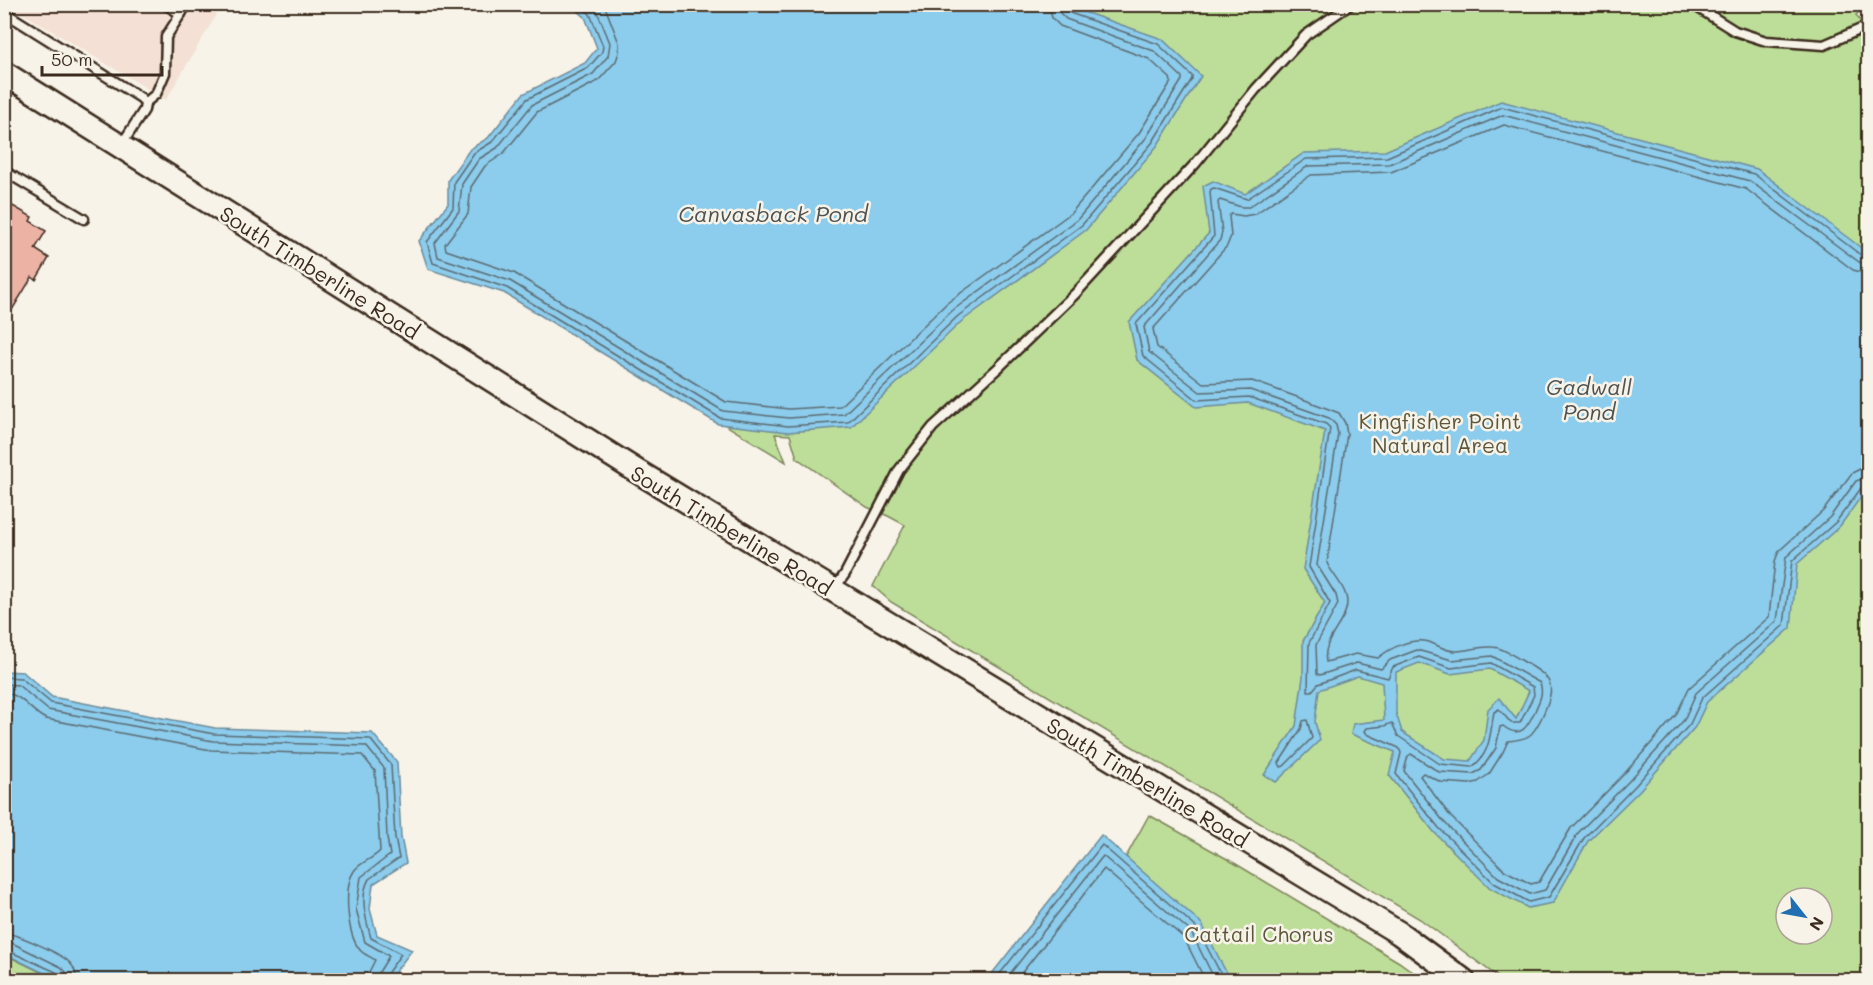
<svg xmlns="http://www.w3.org/2000/svg" width="1873" height="985" font-family="Mali,sans-serif">
<rect width="100%" height="100%" fill="#f7f3e8"/>
<filter id="ink" filterUnits="userSpaceOnUse"><feTurbulence type="fractalNoise" baseFrequency=".0167" numOctaves="2"/><feDisplacementMap in="SourceGraphic" scale="12" xChannelSelector="R" yChannelSelector="G"/><feConvolveMatrix kernelMatrix="1 2 1 2 8 2 1 2 1" color-interpolation-filters="sRGB"/></filter>
<g filter="url(#ink)">
<polygon fill="#f4e0d4" points="9,5 222,5 166,100"/>
<g fill="#bdde98" stroke="#7c845b" stroke-width="1.5" fill-rule="evenodd">
<path d="M 629,5 L 1868,5 L 1856,15 L 1868,33 L 1868,980 L 1502,980 L 1420,919 L 891,602 L 873,586 L 905,525 L 888,516 L 867,507 L 797,458 L 790,435 L 775,434 L 786,462 L 457,260 ZM 1786,898 L 1822,898 L 1822,934 L 1786,934 Z"/>
<polygon points="1149,815 1236,864 1399,962 1424,980 1316,980 1309,977 1298,980 1232,980 1126,857"/>
<polygon points="4,954 57,980 58,980 5,980"/>
</g>
<g fill="#8ccced" stroke="#6c8b9a" stroke-width="1.5" fill-rule="evenodd">
<polygon points="571,5 1064,5 1162,39 1201,76 1157,146 1086,230 962,321 851,427 788,432 718,424 504,293 428,269 419,241 448,204 448,180 470,149 488,138 523,94 585,63 597,48 585,17"/>
<path d="M 1501,101 L 1757,169 L 1868,253 L 1868,487 L 1840,526 L 1797,564 L 1791,628 L 1707,702 L 1695,727 L 1640,790 L 1588,841 L 1553,903 L 1528,908 L 1490,888 L 1434,832 L 1389,775 L 1395,752 L 1351,734 L 1353,724 L 1384,720 L 1382,683 L 1358,676 L 1319,690 L 1315,722 L 1320,740 L 1276,782 L 1264,775 L 1296,726 L 1303,677 L 1303,641 L 1325,603 L 1303,569 L 1325,431 L 1248,403 L 1196,407 L 1137,360 L 1129,322 L 1209,233 L 1203,186 L 1213,181 L 1245,194 L 1304,153 L 1385,151 ZM 1419,663 L 1450,674 L 1490,669 L 1529,691 L 1516,719 L 1499,698 L 1488,709 L 1484,740 L 1470,761 L 1444,759 L 1402,732 L 1396,713 L 1396,672 Z"/>
<polygon points="4,671 23,672 52,697 215,728 372,733 397,762 401,837 406,863 373,884 370,909 377,935 412,950 389,980 58,980 5,954"/>
<polygon points="1101,835 1202,924 1228,976 1232,980 987,980"/>
</g>
<g fill="none" stroke-linecap="round" stroke-linejoin="round">
<g stroke="#5b6b71" stroke-width="1.5">
<polyline points="580,4 590,14 603,46 602,52 588,68 527,99 492,142 474,153 454,182 453,208 427,242 433,263 507,288 720,418 788,426 848,422 958,316 1082,225 1152,143 1192,79 1192,76 1158,44 1070,13 1066,10 1065,4"/>
<polyline points="592,4 597,11 610,43 608,56 593,74 532,105 497,148 479,159 462,184 459,211 435,243 438,257 510,281 723,411 789,418 844,414 953,310 1077,220 1146,138 1182,80 1182,77 1154,51 1066,19 1060,13 1058,4"/>
<polyline points="604,4 619,43 619,52 616,61 598,81 537,112 503,154 485,166 471,187 468,214 445,244 446,250 514,273 726,402 789,409 840,406 947,303 1071,213 1139,133 1171,82 1170,78 1149,59 1060,26 1052,18 1049,4"/>
<path d="M 1868,257 L 1862,256 L 1754,174 L 1502,107 L 1387,157 L 1306,159 L 1247,199 L 1214,188 L 1211,189 L 1210,192 L 1214,236 L 1136,324 L 1143,356 L 1197,400 L 1249,397 L 1326,424 L 1330,428 L 1309,567 L 1330,603 L 1309,643 L 1308,691 L 1312,691 L 1318,684 L 1356,670 L 1388,678 L 1393,667 L 1419,657 L 1451,668 L 1491,663 L 1533,687 L 1534,695 L 1520,723 L 1511,723 L 1499,709 L 1494,712 C 1490,732 1491,754 1472,767 L 1440,764 L 1398,736 L 1392,723 L 1384,726 L 1367,728 L 1365,731 L 1367,734 L 1399,748 L 1401,753 L 1396,774 L 1439,828 L 1494,883 L 1529,902 L 1549,897 L 1584,838 L 1636,785 L 1690,724 L 1702,698 L 1784,625 L 1792,561 L 1836,522 L 1862,487 L 1868,484"/>
<path d="M 1868,265 L 1859,262 L 1750,181 L 1503,115 L 1389,164 L 1308,166 L 1249,207 L 1241,207 L 1220,200 L 1218,202 L 1222,232 L 1220,240 L 1144,327 L 1149,352 L 1200,392 L 1250,390 L 1329,418 L 1336,425 L 1338,434 L 1317,565 L 1336,595 L 1338,604 L 1316,645 L 1317,674 L 1320,675 L 1357,663 L 1381,669 L 1390,660 L 1417,650 L 1452,660 L 1492,656 L 1540,683 C 1544,694 1539,701 1535,711 C 1528,726 1521,740 1503,726 L 1500,727 L 1496,748 L 1481,770 L 1473,774 L 1439,772 L 1411,754 L 1408,756 L 1404,771 L 1444,822 L 1498,877 L 1530,894 L 1545,890 L 1578,833 L 1630,780 L 1684,720 L 1696,693 L 1777,621 L 1786,557 L 1830,517 L 1856,481 L 1868,477"/>
<path d="M 1868,274 L 1853,270 L 1746,189 L 1504,125 L 1391,172 L 1311,175 L 1255,214 L 1244,216 L 1231,214 L 1229,216 L 1231,236 L 1227,246 L 1153,329 L 1157,347 L 1203,383 L 1252,381 L 1300,398 L 1339,413 L 1345,423 L 1347,434 L 1327,563 C 1332,574 1343,584 1346,596 C 1353,619 1321,636 1326,662 L 1356,654 L 1378,658 C 1390,648 1412,637 1429,642 C 1437,645 1446,651 1455,651 C 1467,651 1479,646 1492,647 C 1502,647 1512,655 1521,660 C 1552,678 1558,682 1542,717 C 1532,737 1529,739 1508,741 L 1503,752 L 1489,774 L 1478,782 L 1469,784 L 1441,782 L 1423,773 L 1420,776 L 1451,817 L 1504,870 L 1531,884 L 1539,882 L 1571,828 L 1624,774 L 1676,715 L 1689,688 L 1769,617 L 1775,561 L 1779,551 L 1823,511 L 1852,473 L 1860,469 L 1868,468"/>
<path d="M 4,677 L 21,678 L 51,703 L 214,734 L 370,739 L 391,765 L 395,838 L 399,858 L 369,879 C 359,896 366,920 371,938 L 401,954 L 386,975 L 385,980"/>
<polyline points="4,684 18,685 48,710 213,741 366,746 384,768 387,838 390,855 361,877 356,909 365,942 389,956 379,972 377,980"/>
<path d="M 4,693 C 23,694 30,712 46,719 L 211,750 L 362,755 L 375,771 L 380,851 C 373,859 360,862 354,871 C 343,887 347,935 360,950 C 364,955 370,956 375,960 L 369,972 L 368,980"/>
<polygon points="1307,720 1312,738 1284,766 1281,767 1279,763 1301,729 1303,721"/>
<path d="M 4,933 C 16,933 62,954 70,963 C 75,968 76,974 76,980"/>
<polyline points="4,942 12,943 61,967 66,972 67,980"/>
<polyline points="4,949 56,972 60,980"/>
<polyline points="995,980 1102,845 1197,928 1224,980"/>
<polyline points="1005,980 1103,856 1191,932 1215,980"/>
<polyline points="1016,980 1104,869 1184,938 1205,980"/>
</g>
</g>
<polygon fill="#ecb3a5" stroke="#3b2a1e" stroke-width="1.5" points="4,201 32,217 30,221 46,231 35,249 49,258 36,280 32,277 4,323"/>
<g fill="none" stroke-linecap="round" stroke-linejoin="round">
<defs>
<g id="service">
<polyline points="165,4 181,14"/>
<polyline points="1692,4 1735,31 1766,41 1824,45 1868,26"/>
<polyline points="4,12 141,98 145,103 144,110 122,144"/>
<polyline points="145,103 156,94 165,73 166,37 187,4"/>
<polyline points="4,171 84,219"/>
<polyline points="835,588 845,574 899,470 933,427 998,368 1075,294 1196,163 1256,89 1306,35 1351,4"/>
</g>
<polyline id="secondary" points="4,73 635,470 1399,933 1463,980"/>
</defs>
<use href="#service" stroke="#3b2a1e" stroke-width="13"/>
<use href="#secondary" stroke="#3b2a1e" stroke-width="27"/>
<use href="#service" stroke="#f7f3e8" stroke-width="8"/>
<use href="#secondary" stroke="#f7f3e8" stroke-width="22"/>
</g>
</g>
<g text-anchor="middle" dominant-baseline="central" stroke-width="5" stroke-linejoin="round" paint-order="stroke">
<g font-size="21" fill="#3b2a1e" stroke="#f7f3e8">
<text transform="translate(320 272) rotate(32)">South Timberline Road</text>
<text transform="translate(732 530) rotate(31)">South Timberline Road</text>
<text transform="translate(1148 782) rotate(31)">South Timberline Road</text>
</g>
<g font-size="21" fill="#5c573c" stroke="#f7f3e8">
<text x="1440" y="420">Kingfisher Point<tspan x="1440" dy="24">Natural Area</tspan></text>
<text x="1259" y="933">Cattail Chorus</text>
</g>
<g font-size="22" font-style="italic" fill="#4f5252" stroke="#f7f3e8">
<text x="773" y="213">Canvasback Pond</text>
<text x="1589" y="386">Gadwall<tspan x="1589" dy="25">Pond</tspan></text>
</g>
</g>
<rect width="1873" height="985" fill="none" stroke="#f7f3e8" stroke-width="24"/>
<rect x="12" y="12" width="1849" height="961" fill="none" stroke="#3b2a1e" stroke-width="2" filter="url(#ink)"/>
<g transform="translate(1804 916) rotate(121)"><circle r="28" fill="#f7f3e8" stroke="#aca397" stroke-width="1.5"/>
<path d="M0-4.5L10 22L0 15L-10 22Z" fill="#1f6fb2"/>
<text y="-9" font-size="16" font-weight="bold" text-anchor="middle" fill="#3b2a1e">N</text>
</g>
<path d="M42 66v9h120v-9" fill="none" stroke="#3b2a1e" stroke-width="3"/>
<text x="51" y="66" font-size="18" fill="#3b2a1e" stroke="#f7f3e8" stroke-width="4.5" paint-order="stroke">50 m</text>
</svg>
